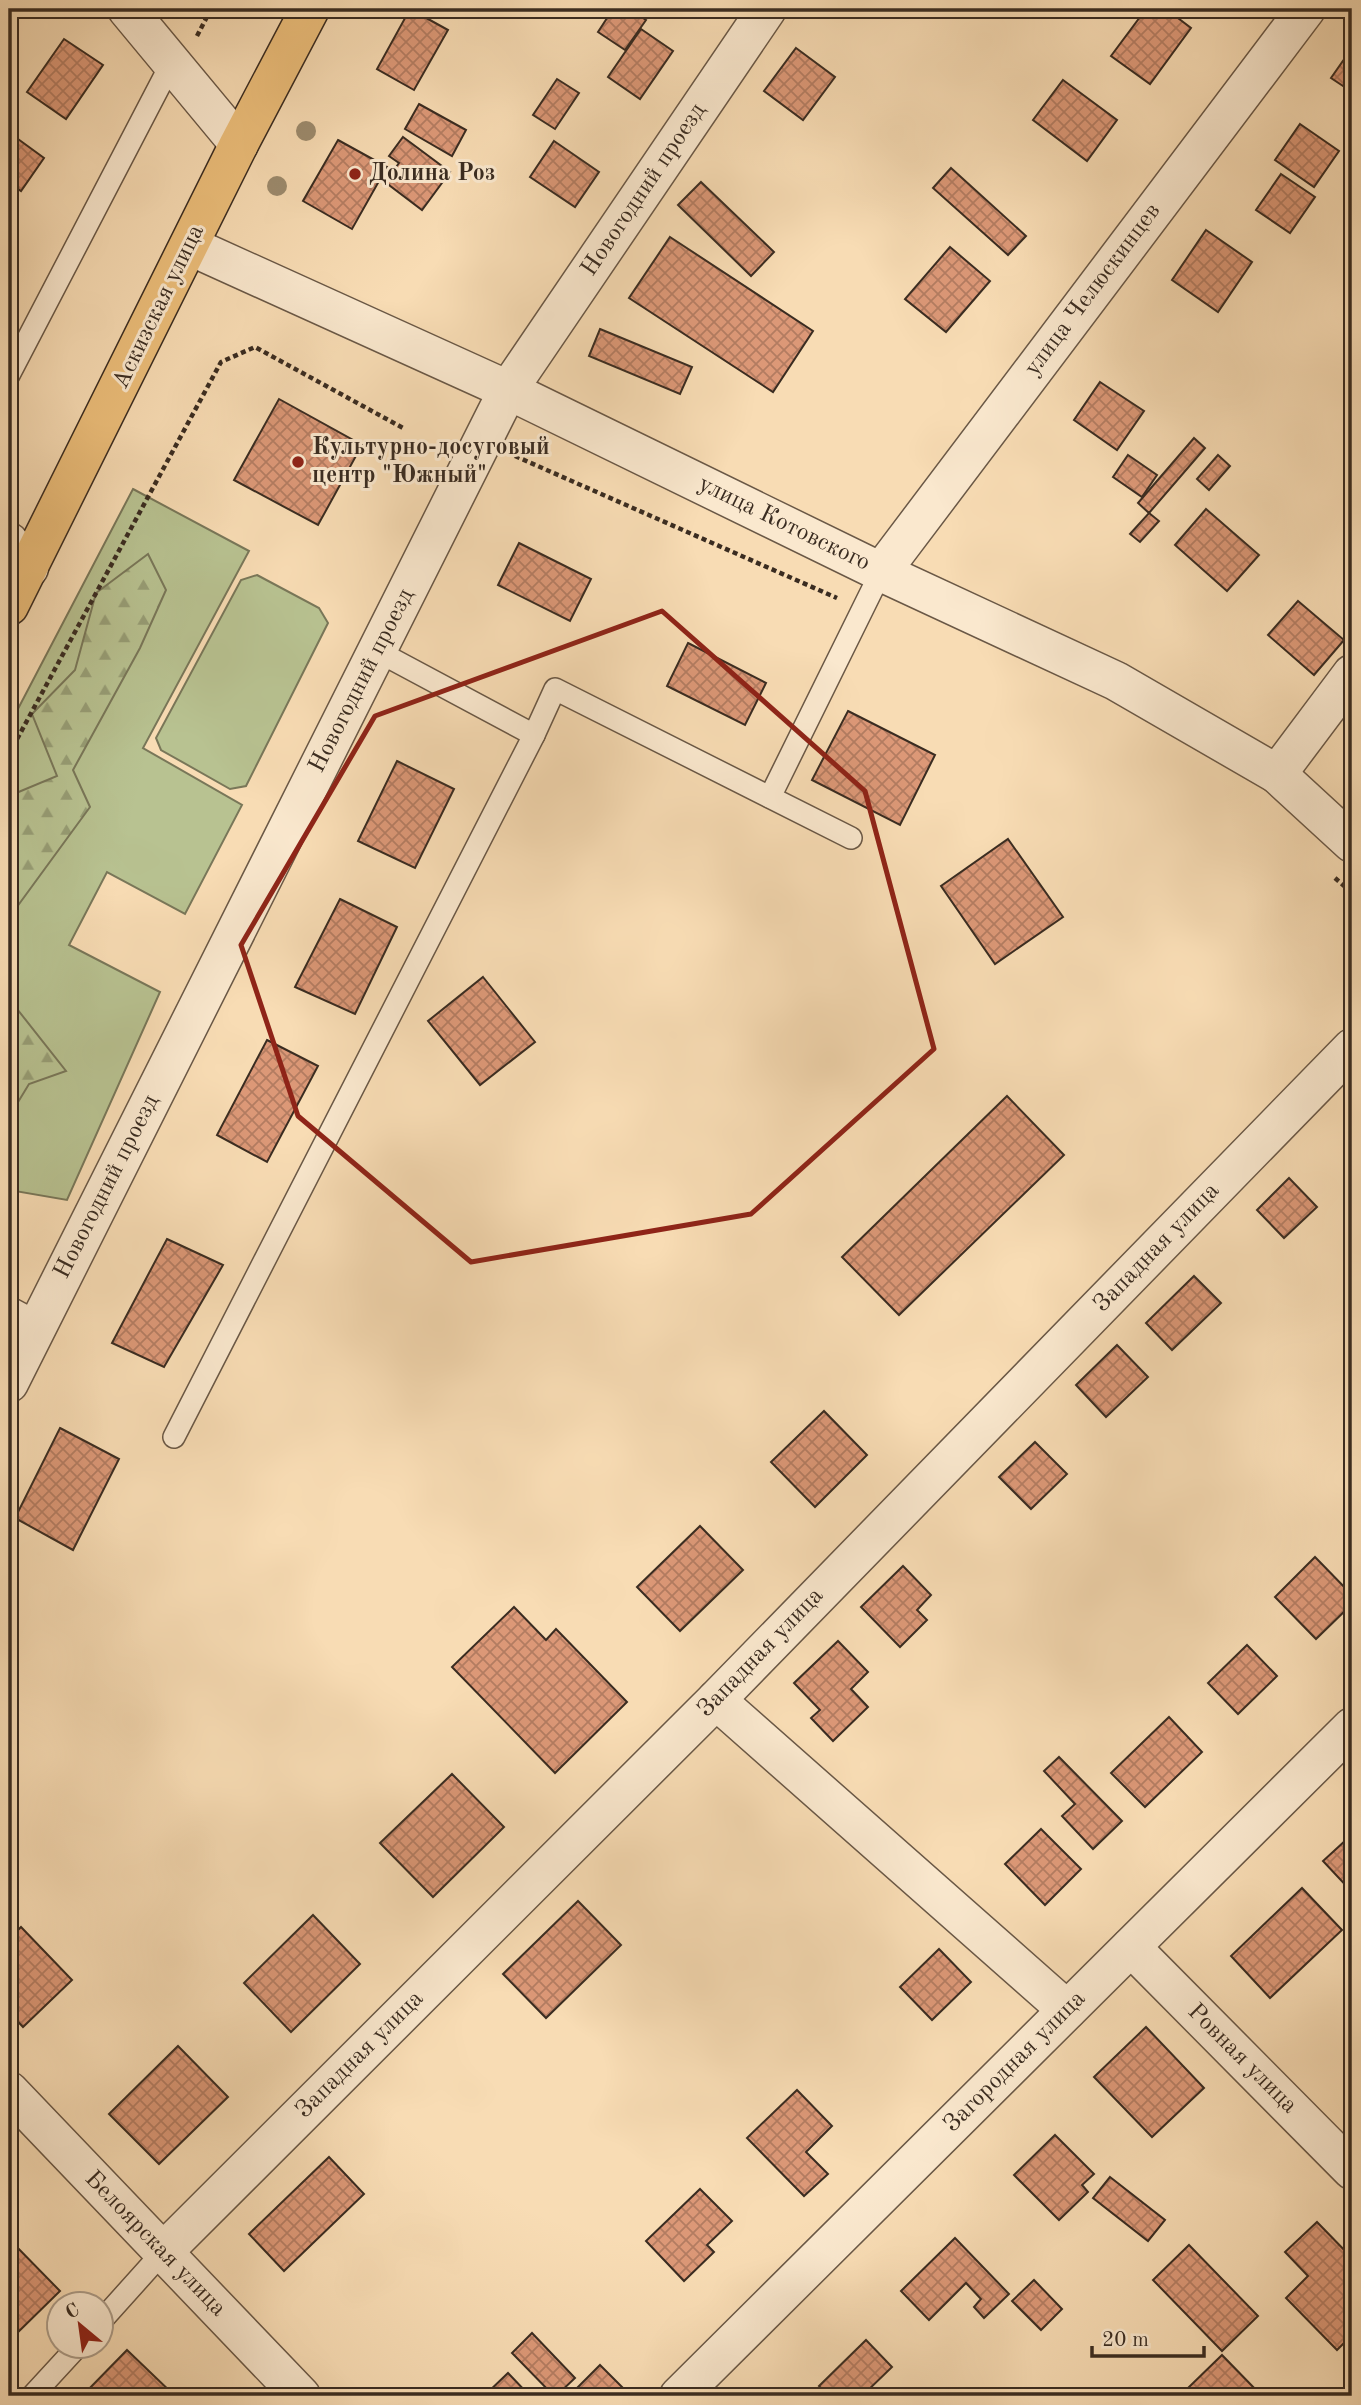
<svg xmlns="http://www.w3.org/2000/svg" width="1361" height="2405" font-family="'Old Standard TT',serif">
<defs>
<pattern id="forest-firs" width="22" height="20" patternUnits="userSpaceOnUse" patternTransform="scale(1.75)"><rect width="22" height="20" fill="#b8c291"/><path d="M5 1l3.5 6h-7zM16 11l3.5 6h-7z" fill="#979e76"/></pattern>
<pattern id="building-cross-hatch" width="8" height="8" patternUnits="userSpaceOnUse" patternTransform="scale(1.75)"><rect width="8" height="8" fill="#dc9877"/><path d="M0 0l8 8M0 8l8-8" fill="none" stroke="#b37c61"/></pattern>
</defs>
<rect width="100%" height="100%" fill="#f8dcb4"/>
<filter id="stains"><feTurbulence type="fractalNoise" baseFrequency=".00286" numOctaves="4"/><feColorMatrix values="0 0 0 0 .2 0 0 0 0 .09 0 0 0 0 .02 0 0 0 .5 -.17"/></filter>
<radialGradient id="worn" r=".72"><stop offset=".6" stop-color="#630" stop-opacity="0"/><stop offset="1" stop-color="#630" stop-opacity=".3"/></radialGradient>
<g fill="#b8c291" stroke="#797759" stroke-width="2">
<polygon points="133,489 249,551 143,748 242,805 185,914 107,872 69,945 160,992 67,1200 9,1190 9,726"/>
<polygon points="257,575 319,608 328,623 246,786 230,789 161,750 156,738 241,580"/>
</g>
<g fill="url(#forest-firs)" stroke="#797759" stroke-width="2">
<polygon points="148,554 166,590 140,648 73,770 90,807 14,911 9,921 9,857 15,857 9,828 9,796 57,776 32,714 75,670 96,593"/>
<polygon points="9,984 10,1000 66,1071 29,1084 9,1117"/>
</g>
<g fill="url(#building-cross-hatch)" stroke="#3a2c21" stroke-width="2">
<polygon points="410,9 448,30 414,90 377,69"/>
<polygon points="613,9 629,9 646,20 625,50 598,32"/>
<polygon points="1146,9 1166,9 1191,28 1150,84 1111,56"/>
<polygon points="641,29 673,51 640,99 608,77"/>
<polygon points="64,39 103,65 66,119 27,92"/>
<polygon points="796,48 835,77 803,120 764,91"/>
<polygon points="1352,48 1352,92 1331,78"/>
<polygon points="557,79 579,93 555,129 533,115"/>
<polygon points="1063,80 1117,120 1087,161 1033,120"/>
<polygon points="419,104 466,130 452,156 405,129"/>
<polygon points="1300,124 1339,151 1314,187 1275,160"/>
<polygon points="403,137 450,172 422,210 385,182 399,163 389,156"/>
<polygon points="18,139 44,158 21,191 9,183 9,152"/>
<polygon points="338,140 387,167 352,229 303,201"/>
<polygon points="554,141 599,172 575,207 530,177"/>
<polygon points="951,168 1026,236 1008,255 933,188"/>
<polygon points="1281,174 1315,197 1290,233 1256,210"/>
<polygon points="701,182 774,252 751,276 678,205"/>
<polygon points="1206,230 1252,262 1218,312 1172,280"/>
<polygon points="670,237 813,331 773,392 629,298"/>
<polygon points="950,247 990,281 946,332 905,299"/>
<polygon points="600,329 692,367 680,394 589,356"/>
<polygon points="1100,382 1144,411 1117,450 1074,420"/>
<polygon points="279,399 362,445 318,525 234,480"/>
<polygon points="1194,438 1205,448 1149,513 1138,503"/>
<polygon points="1128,455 1157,475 1142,497 1113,477"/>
<polygon points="1218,455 1230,466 1209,490 1197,479"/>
<polygon points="1206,509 1259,555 1227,591 1175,545"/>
<polygon points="1149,513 1159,521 1140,542 1130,534"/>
<polygon points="519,543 591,579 570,621 498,585"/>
<polygon points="1298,601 1344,640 1314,675 1268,635"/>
<polygon points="688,643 766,683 745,725 667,686"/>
<polygon points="848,711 935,755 900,825 812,780"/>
<polygon points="397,761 454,789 415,868 358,841"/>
<polygon points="1008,839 1063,917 995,964 941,886"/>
<polygon points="340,899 397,927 355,1014 295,987"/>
<polygon points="483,977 535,1042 480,1085 428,1021"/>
<polygon points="267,1040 318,1066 267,1162 217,1135"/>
<polygon points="1007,1096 1064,1155 899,1315 842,1257"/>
<polygon points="1289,1178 1317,1207 1284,1238 1257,1210"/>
<polygon points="167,1239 223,1265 164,1367 112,1343"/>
<polygon points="1194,1276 1221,1303 1172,1350 1146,1323"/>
<polygon points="1117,1345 1148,1377 1106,1417 1076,1385"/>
<polygon points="824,1411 867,1455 815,1507 771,1462"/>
<polygon points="60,1428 119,1459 73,1550 15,1518"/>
<polygon points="1035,1442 1067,1474 1031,1509 999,1477"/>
<polygon points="700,1526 743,1570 680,1631 637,1587"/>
<polygon points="1315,1557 1352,1595 1352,1604 1316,1639 1275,1597"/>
<polygon points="903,1566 931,1595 917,1610 927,1620 900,1647 861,1607"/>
<polygon points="514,1607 546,1640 556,1629 627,1702 555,1773 452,1667"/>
<polygon points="838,1641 868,1672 851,1689 868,1707 833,1741 811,1718 820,1710 794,1683"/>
<polygon points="1247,1645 1277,1676 1238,1714 1208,1683"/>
<polygon points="1169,1717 1202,1752 1145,1807 1111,1773"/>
<polygon points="1059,1757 1122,1821 1093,1849 1062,1816 1075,1804 1044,1771"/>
<polygon points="452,1774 504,1827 433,1897 380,1843"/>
<polygon points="1041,1829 1081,1869 1045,1905 1005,1864"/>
<polygon points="1346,1840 1352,1846 1352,1892 1323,1861"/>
<polygon points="1302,1888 1342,1930 1270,1998 1231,1956"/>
<polygon points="578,1901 621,1945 546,2018 503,1974"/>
<polygon points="313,1915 360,1964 291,2032 244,1983"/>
<polygon points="21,1927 72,1980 23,2027 9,2012 9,1939"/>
<polygon points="939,1949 971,1982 932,2020 900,1987"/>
<polygon points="1146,2027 1204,2088 1152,2137 1094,2077"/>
<polygon points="178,2046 228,2097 159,2164 109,2114"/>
<polygon points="797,2090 832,2126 806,2152 828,2174 804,2196 747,2138"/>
<polygon points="1055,2135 1094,2174 1082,2185 1088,2192 1059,2220 1014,2175"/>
<polygon points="329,2157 364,2194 284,2271 249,2234"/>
<polygon points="1110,2177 1165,2220 1148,2241 1093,2198"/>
<polygon points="700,2189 732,2221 707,2245 714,2252 684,2281 646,2241"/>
<polygon points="1317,2222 1352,2258 1352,2335 1337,2350 1286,2298 1308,2276 1285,2252"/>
<polygon points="955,2238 1009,2294 984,2318 974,2307 981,2299 966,2283 929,2320 901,2291"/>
<polygon points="9,2239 60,2291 12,2338 9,2335"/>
<polygon points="1189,2245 1258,2316 1222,2351 1153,2280"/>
<polygon points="1034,2280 1062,2309 1041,2330 1012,2301"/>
<polygon points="532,2333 575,2378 556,2396 554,2396 512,2353"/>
<polygon points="866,2340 892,2367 862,2396 829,2396 819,2386"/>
<polygon points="127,2350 175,2396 82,2396"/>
<polygon points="1222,2355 1261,2395 1259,2396 1195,2396 1187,2389"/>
<polygon points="600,2365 624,2389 616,2396 585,2396 577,2388"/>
<polygon points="508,2373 530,2396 484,2396"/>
</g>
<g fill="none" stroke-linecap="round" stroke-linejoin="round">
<defs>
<g id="service">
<polyline points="9,375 172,62"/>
<polyline points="534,735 555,689 851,838"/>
<polyline points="770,797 881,572"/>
<polyline points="9,1307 39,1323"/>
<polyline points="174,1437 534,735 377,651"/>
<polyline points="102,2320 163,2252"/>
<polyline points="32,2396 78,2346"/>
</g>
<g id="minor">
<polyline points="127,9 239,144"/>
<polyline points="9,542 29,568"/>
<polyline points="881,572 1306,9"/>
<polyline points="1277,774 1352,674"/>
<polyline points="9,1383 508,390 767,9"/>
<polyline points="716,1700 1067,2010"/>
<polyline points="1131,1947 1352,2170"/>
<polyline points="163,2252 716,1700 1352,1048"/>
<polyline points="679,2396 1352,1727"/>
</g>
<g id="tertiary">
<polyline points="190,246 508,390 881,572 1116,681 1277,774 1352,843"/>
<polyline points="9,2091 301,2396"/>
</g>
<polyline id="primary" points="9,606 239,144 310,9"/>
</defs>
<use href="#service" stroke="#6a5846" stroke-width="24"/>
<use href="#minor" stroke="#6a5846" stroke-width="41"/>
<use href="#tertiary" stroke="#6a5846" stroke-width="41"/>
<use href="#primary" stroke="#3a2c21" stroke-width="41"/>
<g stroke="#3a2c21" stroke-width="4.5" stroke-dasharray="5 3.5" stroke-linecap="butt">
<polyline points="197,36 211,9"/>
<polyline points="515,456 837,598"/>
<polyline points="9,754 221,362 255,347 403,428"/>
<polyline points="1335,878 1352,893"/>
</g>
<use href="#service" stroke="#fae8ce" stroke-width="21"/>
<use href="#minor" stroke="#fae8ce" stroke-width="38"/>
<use href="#tertiary" stroke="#fae8ce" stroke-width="38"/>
<use href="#primary" stroke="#ecbe7a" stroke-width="38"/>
</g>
<g fill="#9d8c6f">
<circle cx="306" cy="131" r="10"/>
<circle cx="277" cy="186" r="10"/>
</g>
<path fill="none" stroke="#8f2418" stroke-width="5" stroke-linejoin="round" d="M 662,611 L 865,791 L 934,1049 L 751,1214 L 471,1262 L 298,1116 L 241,945 L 375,716 Z"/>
<g fill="#8f2418" stroke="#fae8ce" stroke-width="2.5">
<circle cx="355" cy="174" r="7"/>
<circle cx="298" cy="462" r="7"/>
</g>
<g text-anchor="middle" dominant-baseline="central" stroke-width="6" stroke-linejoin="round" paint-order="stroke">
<g font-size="24" font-weight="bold" fill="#3a2c21" stroke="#fae8ce" text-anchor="start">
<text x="369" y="174">Долина Роз</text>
<text x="312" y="448">Культурно-досуговый<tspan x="312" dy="28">центр "Южный"</tspan></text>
</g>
<g font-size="24" fill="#3a2c21" stroke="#fae8ce">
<text transform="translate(644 190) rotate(-56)">Новогодний проезд</text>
<text transform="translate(1093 290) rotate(-53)">улица Челюскинцев</text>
<text transform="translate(159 307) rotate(-64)">Аскизская улица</text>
<text transform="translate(784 524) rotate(26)">улица Котовского</text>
<text transform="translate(362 681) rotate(-63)">Новогодний проезд</text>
<text transform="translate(107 1187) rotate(-63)">Новогодний проезд</text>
<text transform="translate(1157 1248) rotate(-46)">Западная улица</text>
<text transform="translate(761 1653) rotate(-46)">Западная улица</text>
<text transform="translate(360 2055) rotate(-45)">Западная улица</text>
<text transform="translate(1242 2059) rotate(45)">Ровная улица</text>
<text transform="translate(1015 2062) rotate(-45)">Загородная улица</text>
<text transform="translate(155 2244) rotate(46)">Белоярская улица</text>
</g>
</g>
<rect width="1361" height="2405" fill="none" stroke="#f8dcb4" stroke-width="35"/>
<rect x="10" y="10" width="1340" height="2384" fill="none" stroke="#3a2c21" stroke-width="3.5"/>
<rect x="18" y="18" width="1326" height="2370" fill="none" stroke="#3a2c21" stroke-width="2"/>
<g transform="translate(80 2325) rotate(331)"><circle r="33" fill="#fae8ce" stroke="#ad9d89" stroke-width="2"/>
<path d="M0-5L12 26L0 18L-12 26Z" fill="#8f2418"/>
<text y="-10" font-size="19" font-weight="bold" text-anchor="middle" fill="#3a2c21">С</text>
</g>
<path d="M1092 2346v10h112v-10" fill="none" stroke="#3a2c21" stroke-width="3.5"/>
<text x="1102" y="2346" font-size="21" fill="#3a2c21" stroke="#fae8ce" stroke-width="5" paint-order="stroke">20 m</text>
<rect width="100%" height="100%" filter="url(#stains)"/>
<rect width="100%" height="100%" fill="url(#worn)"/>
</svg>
